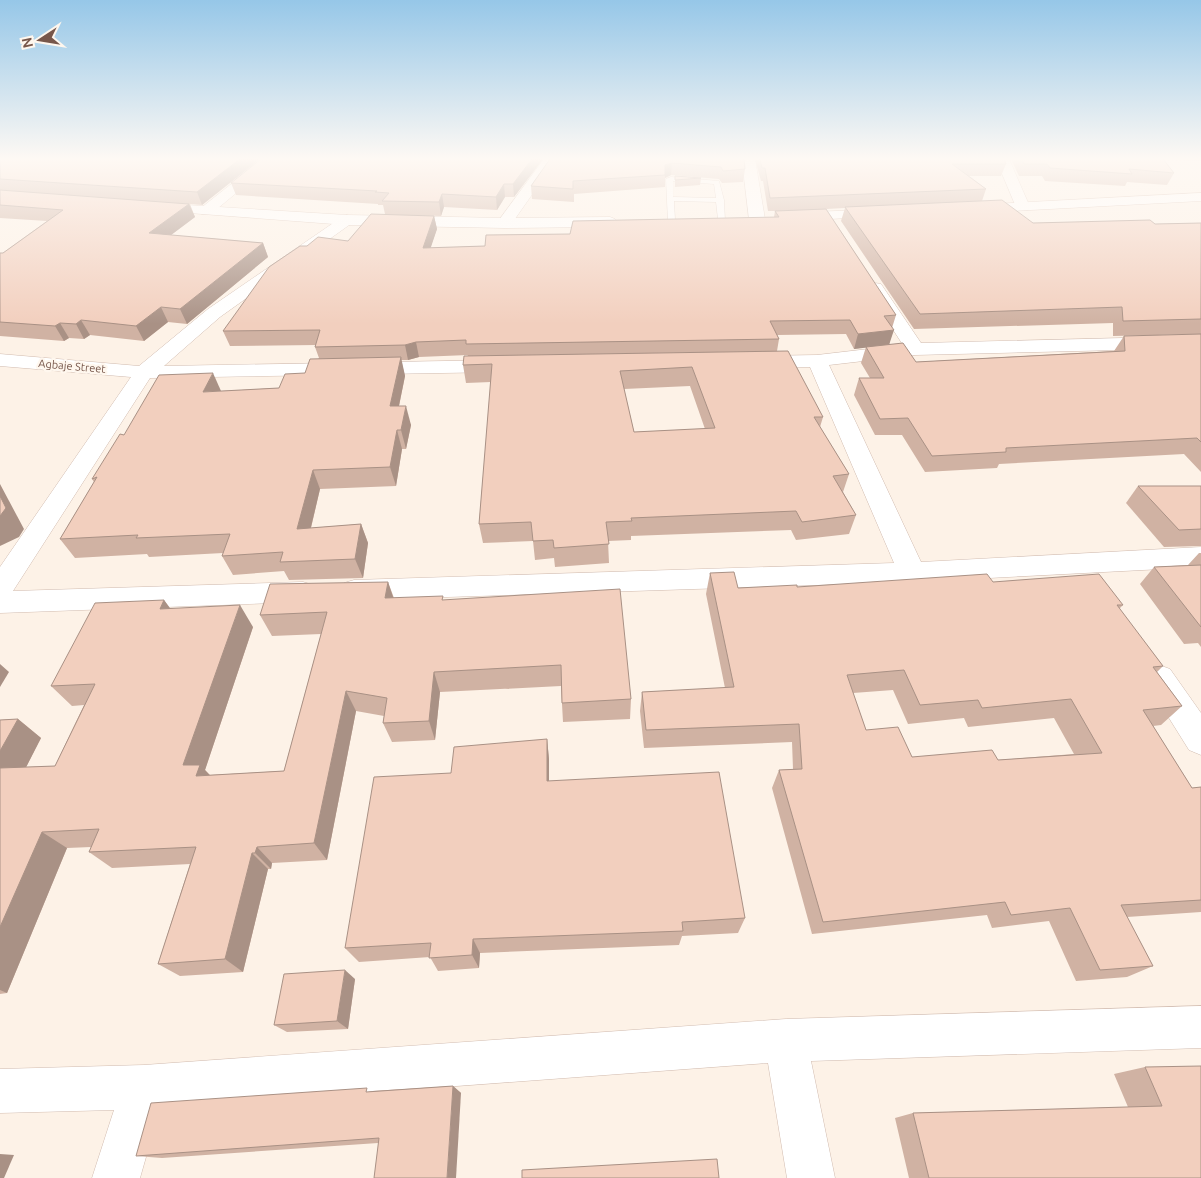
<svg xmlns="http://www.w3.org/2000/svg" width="1201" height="1178" font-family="Ubuntu,sans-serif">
<rect width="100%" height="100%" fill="#fdf2e7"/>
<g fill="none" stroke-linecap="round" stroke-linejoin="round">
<defs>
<path id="service" d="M 671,177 L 719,181 L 724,200 L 725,221 L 718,219 L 716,202 L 674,201 L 675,220 L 668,222 L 666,179 ZM 673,181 L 714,184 L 716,198 L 673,197 Z"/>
<g id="minor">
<polygon points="263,159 277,159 211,214 201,214 199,211 201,208"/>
<polygon points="544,159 557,159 510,226 500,226 497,223"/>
<polygon points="742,159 755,159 765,219 762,222 752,222 749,219"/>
<polygon points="996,159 1009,159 1030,207 1028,210 1018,210 1016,207"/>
<polygon points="347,215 352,217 355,220 352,223 220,317 164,366 500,360 507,362 510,366 507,370 500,372 150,378 13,591 303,582 313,585 317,592 313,599 303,602 0,613 0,567 131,377 0,366 0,354 139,366 208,309 342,217"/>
<polygon points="875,283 881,284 921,343 1201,336 1201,348 915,355 829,365 921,562 1201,547 1201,567 912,582 354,600 344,597 340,590 344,583 354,580 894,563 810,367 756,368 749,366 746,362 749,358 756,356 817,355 903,345 866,288 869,284"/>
<polygon points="1159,665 1170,669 1201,713 1201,755 1189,750 1144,678 1148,669"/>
<polygon points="1201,1006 1201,1048 811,1061 835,1178 787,1178 768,1063 160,1108 140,1178 92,1178 114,1110 0,1113 0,1069 144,1065 786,1019"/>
</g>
<g id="secondary">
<polygon points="1201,193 1201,201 975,213 970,212 968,209 970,206 975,205"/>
<polygon points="154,203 347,215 505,218 610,217 615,219 618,222 615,225 610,227 505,228 347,225 149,210 147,207 149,204"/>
<polygon points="880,209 885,210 887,213 885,216 793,221 788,220 786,217 788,214 793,213"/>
</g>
</defs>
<use href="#service" stroke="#d1bbaf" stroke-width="1"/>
<use href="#minor" stroke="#d1bbaf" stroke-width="1"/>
<use href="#secondary" stroke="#d4bbad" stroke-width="1"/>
<use href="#service" fill="#fff" fill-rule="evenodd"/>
<use href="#minor" fill="#fff" fill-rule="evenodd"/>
<use href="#secondary" fill="#fff" fill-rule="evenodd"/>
</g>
<g fill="#d0b2a3" fill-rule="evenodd">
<polygon points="0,159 260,159 202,205 190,204 195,217 171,235 263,243 268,257 187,324 168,322 144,341 90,335 84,339 69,338 64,341 0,336 0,253 3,253 47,221 0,218"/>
<path d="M 543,159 L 514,197 L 505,197 L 497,210 L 444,207 L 441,216 L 406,215 L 434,216 L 437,229 L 430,248 L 485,246 L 570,234 L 774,217 L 775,211 L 768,211 L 763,181 L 761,181 L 755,159 L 1004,159 L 1006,164 L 1001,176 L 969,176 L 986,189 L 982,201 L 1033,223 L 1155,224 L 1201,223 L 1201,334 L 1113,336 L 1113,323 L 914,329 L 841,221 L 845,208 L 826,209 L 896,315 L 892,328 L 889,345 L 916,362 L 1114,351 L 1124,336 L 1201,334 L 1201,472 L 1184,454 L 999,464 L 997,468 L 925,472 L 902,435 L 875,435 L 854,395 L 859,378 L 870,378 L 861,363 L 866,347 L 854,349 L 846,334 L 777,335 L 779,339 L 777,351 L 823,417 L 820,427 L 849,474 L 843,492 L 856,515 L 849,534 L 796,540 L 791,530 L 631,536 L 631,540 L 608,541 L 609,563 L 555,567 L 554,558 L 535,560 L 533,541 L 483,543 L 479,524 L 491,382 L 466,383 L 463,365 L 468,355 L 419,357 L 408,360 L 401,360 L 405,376 L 399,406 L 411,425 L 406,449 L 402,449 L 396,486 L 320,489 L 311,528 L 361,524 L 368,543 L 363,578 L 289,580 L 284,571 L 233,575 L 222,556 L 223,553 L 149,557 L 147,554 L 75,558 L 60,539 L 94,482 L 92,479 L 124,435 L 221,391 L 279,388 L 305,373 L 319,358 L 315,347 L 316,345 L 230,346 L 223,331 L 307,246 L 348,241 L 385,214 L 383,205 L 378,205 L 378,204 L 236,195 L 231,183 ZM 690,386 L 705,429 L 634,432 L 624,389 Z"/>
<polygon points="550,159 744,159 745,169 743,182 722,183 719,179 671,175 665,178 665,187 574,194 574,202 532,199 531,186"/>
<polygon points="1011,159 1163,159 1174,173 1167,185 1127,182 1125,186 1045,181 1042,176 1019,176"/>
<polygon points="1165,159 1201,159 1201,161"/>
<polygon points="675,176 701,178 700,185 675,187"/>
<polygon points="1138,486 1201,486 1201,546 1164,547 1126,503"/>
<polygon points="1199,553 1201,553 1201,647 1198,643 1184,644 1140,584 1154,567 1188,565"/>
<path d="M 710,573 L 738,588 L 797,587 L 993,582 L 1123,605 L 1119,609 L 1163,666 L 1157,672 L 1182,706 L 1161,725 L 1153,726 L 1192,788 L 1201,787 L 1201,912 L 1127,917 L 1153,966 L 1127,977 L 1076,981 L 1049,921 L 992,928 L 987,915 L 812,934 L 772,788 L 779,770 L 793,769 L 792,742 L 644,748 L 640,711 L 642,692 L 725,688 L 706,594 ZM 893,690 L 908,724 L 964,718 L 968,727 L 1054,718 L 1074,754 L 998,760 L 912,757 L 866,730 L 853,693 Z"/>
<polygon points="388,582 394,598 444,600 631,699 630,719 563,722 561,686 440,692 435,740 392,742 383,723 384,716 356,711 327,860 272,863 271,869 268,869 243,972 180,976 158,964 190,864 112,868 89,852 91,847 67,848 7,993 0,994 0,720 18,719 41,738 26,767 55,766 84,705 72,706 51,686 164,600 170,608 253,627 205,770 210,775 284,771 321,634 272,636 260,615"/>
<polygon points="547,739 549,759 549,781 745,918 738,933 682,936 679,945 480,953 479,968 438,971 430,957 359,962 345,948 451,773"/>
<polygon points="355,979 348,1029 287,1032 274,1025"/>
<polygon points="1145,1067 1201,1178 909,1178 895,1118 913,1113 1128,1107 1114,1074"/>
<polygon points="453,1086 461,1093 378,1143 162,1158 136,1156 372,1091"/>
</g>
<g fill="#a99185">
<polygon points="240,159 260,159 202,205 197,192"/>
<polygon points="532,159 543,159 514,197 513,184"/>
<polygon points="672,163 671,175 665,178 665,165"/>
<polygon points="504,184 505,197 497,210 496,197"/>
<polygon points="442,194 444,207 441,216 439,202"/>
<polygon points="189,204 195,217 155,247 149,233"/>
<polygon points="434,216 437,229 426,262 423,248"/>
<polygon points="263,243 268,257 187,324 180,309"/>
<polygon points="161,307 168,322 144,341 136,326"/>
<polygon points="81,320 90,335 84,339 76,324"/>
<polygon points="60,323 69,338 64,341 55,326"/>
<polygon points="894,330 889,345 854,349 858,334"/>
<polygon points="416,342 419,357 408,360 405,345"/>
<polygon points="401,357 405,376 395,425 390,406"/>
<polygon points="213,373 221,391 203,392"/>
<polygon points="406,406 411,425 406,449 401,430"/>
<polygon points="397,430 402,449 396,486 390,467"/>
<polygon points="313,470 320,489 306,548 297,529"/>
<polygon points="0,484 24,529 19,537 0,546"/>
<polygon points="361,524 368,543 363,578 355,559"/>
<polygon points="388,582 395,603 385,598"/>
<polygon points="164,600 179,621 160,609"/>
<polygon points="240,605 253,627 205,770 217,783 214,794 183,765"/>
<polygon points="0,664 9,672 0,687"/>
<polygon points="434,672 440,692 435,740 429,721"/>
<polygon points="346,691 356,711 327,860 314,843"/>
<polygon points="18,719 41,738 16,787 0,776 0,751"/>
<polygon points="547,739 549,759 549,800 547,781"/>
<polygon points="42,832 67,848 7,993 0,990 0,927"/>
<polygon points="257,847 272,863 271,869 255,853"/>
<polygon points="252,853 268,869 243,972 225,959"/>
<polygon points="473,939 480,953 479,968 472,955"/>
<polygon points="345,970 355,979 348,1029 337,1021"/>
<polygon points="453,1086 461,1093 456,1178 447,1178"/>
<polygon points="0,1154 14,1155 4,1178 0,1178"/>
</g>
<g fill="#f2cfbe" stroke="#a99185" fill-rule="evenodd">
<polygon points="0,159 240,159 197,192 0,179"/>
<polygon points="261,159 532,159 513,184 504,184 496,197 442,194 439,202 382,201 389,193 375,192 377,191 231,183"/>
<polygon points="550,159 744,159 745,169 723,171 721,167 672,163 665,165 665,175 573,181 573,189 531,186"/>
<polygon points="760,159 1004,159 1006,164 952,164 986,189 770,198 765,168 762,168"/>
<polygon points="1022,159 1163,159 1174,173 1129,169 1132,174 1050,168 1047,164 1024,164"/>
<polygon points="675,176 701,178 675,180"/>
<polygon points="0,190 189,204 149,233 263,243 180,309 161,307 136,326 81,320 76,324 60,323 55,326 0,322 0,253 3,253 63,210 0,205"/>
<polygon points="1002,200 1033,223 1150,220 1155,224 1201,223 1201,319 1123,321 1122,307 920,314 845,207"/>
<polygon points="826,209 896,315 884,316 894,330 858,334 850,320 770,321 779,339 466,344 466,340 416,342 405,345 315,347 320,330 223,331 269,267 300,246 307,246 318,237 348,241 371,214 434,216 423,248 485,246 486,235 570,234 573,221 779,217 775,211"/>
<polygon points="1201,334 1201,442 1197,438 1006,448 1006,452 932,456 908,418 880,419 859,378 884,378 866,347 903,343 916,362 1125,351 1124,336"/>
<path d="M 788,351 L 823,417 L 814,417 L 849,474 L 833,476 L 856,515 L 802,522 L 796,511 L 631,518 L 632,521 L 606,522 L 609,544 L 554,548 L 553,540 L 533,541 L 531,522 L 479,524 L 492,364 L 463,365 L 464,356 ZM 692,367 L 715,428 L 634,432 L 620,371 Z"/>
<polygon points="401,357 390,406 406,406 401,430 397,430 390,467 313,470 297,529 361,524 355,559 280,562 283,552 222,556 230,534 136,538 138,535 60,539 97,477 92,479 120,434 124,435 159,375 213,373 203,392 279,388 285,374 305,373 310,359"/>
<polygon points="1138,486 1201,486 1201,529 1179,530"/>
<polygon points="0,496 6,508 0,516"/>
<polygon points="1201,565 1201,627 1154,567"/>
<path d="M 734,572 L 738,588 L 797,585 L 797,587 L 987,574 L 993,582 L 1099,574 L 1123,605 L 1117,605 L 1163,666 L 1153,667 L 1182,706 L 1143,710 L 1192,788 L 1201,787 L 1201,900 L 1121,905 L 1153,966 L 1100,970 L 1070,908 L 1011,915 L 1005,902 L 823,922 L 779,770 L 802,769 L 799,724 L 646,730 L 642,692 L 734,687 L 710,573 ZM 904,670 L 920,705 L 978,700 L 982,708 L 1071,699 L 1102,753 L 998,760 L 992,750 L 912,757 L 898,727 L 866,730 L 847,675 Z"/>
<polygon points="388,582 385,598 443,596 442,600 620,589 631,699 562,703 561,665 434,672 429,721 383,723 387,698 346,691 314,843 257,847 255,853 252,853 225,959 158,964 196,847 89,852 99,829 42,832 0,927 0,768 55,766 95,684 51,686 95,603 164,600 160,609 240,605 183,765 200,765 196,776 284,771 327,612 260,615 270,584"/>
<polygon points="18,719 0,751 0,720"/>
<polygon points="547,739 547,781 719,772 745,918 682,922 683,931 473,939 472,955 429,958 431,943 345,948 374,777 451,773 454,747"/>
<polygon points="345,970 337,1021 274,1025 284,974"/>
<polygon points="1201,1066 1201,1178 929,1178 913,1113 1162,1106 1145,1067"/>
<polygon points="453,1086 447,1178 374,1178 379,1138 136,1156 151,1103 367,1088 366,1092"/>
<polygon points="717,1159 719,1178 522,1178 522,1170"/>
</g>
<linearGradient id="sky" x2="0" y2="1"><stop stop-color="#96c7e8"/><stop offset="0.49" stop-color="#fef9f4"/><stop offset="1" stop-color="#fef9f4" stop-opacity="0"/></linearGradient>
<rect width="1201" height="324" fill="url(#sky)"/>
<g text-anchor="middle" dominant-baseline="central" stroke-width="4.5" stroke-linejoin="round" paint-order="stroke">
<g font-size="11" fill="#77574b" stroke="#fff7ee">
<text transform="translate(72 366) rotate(5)">Agbaje Street</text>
</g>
</g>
<g transform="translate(40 40) rotate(258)" stroke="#fff7ee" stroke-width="4" paint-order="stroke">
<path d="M0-4L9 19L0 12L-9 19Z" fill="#77574b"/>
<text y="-8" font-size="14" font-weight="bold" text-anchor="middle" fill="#77574b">N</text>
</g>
</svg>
